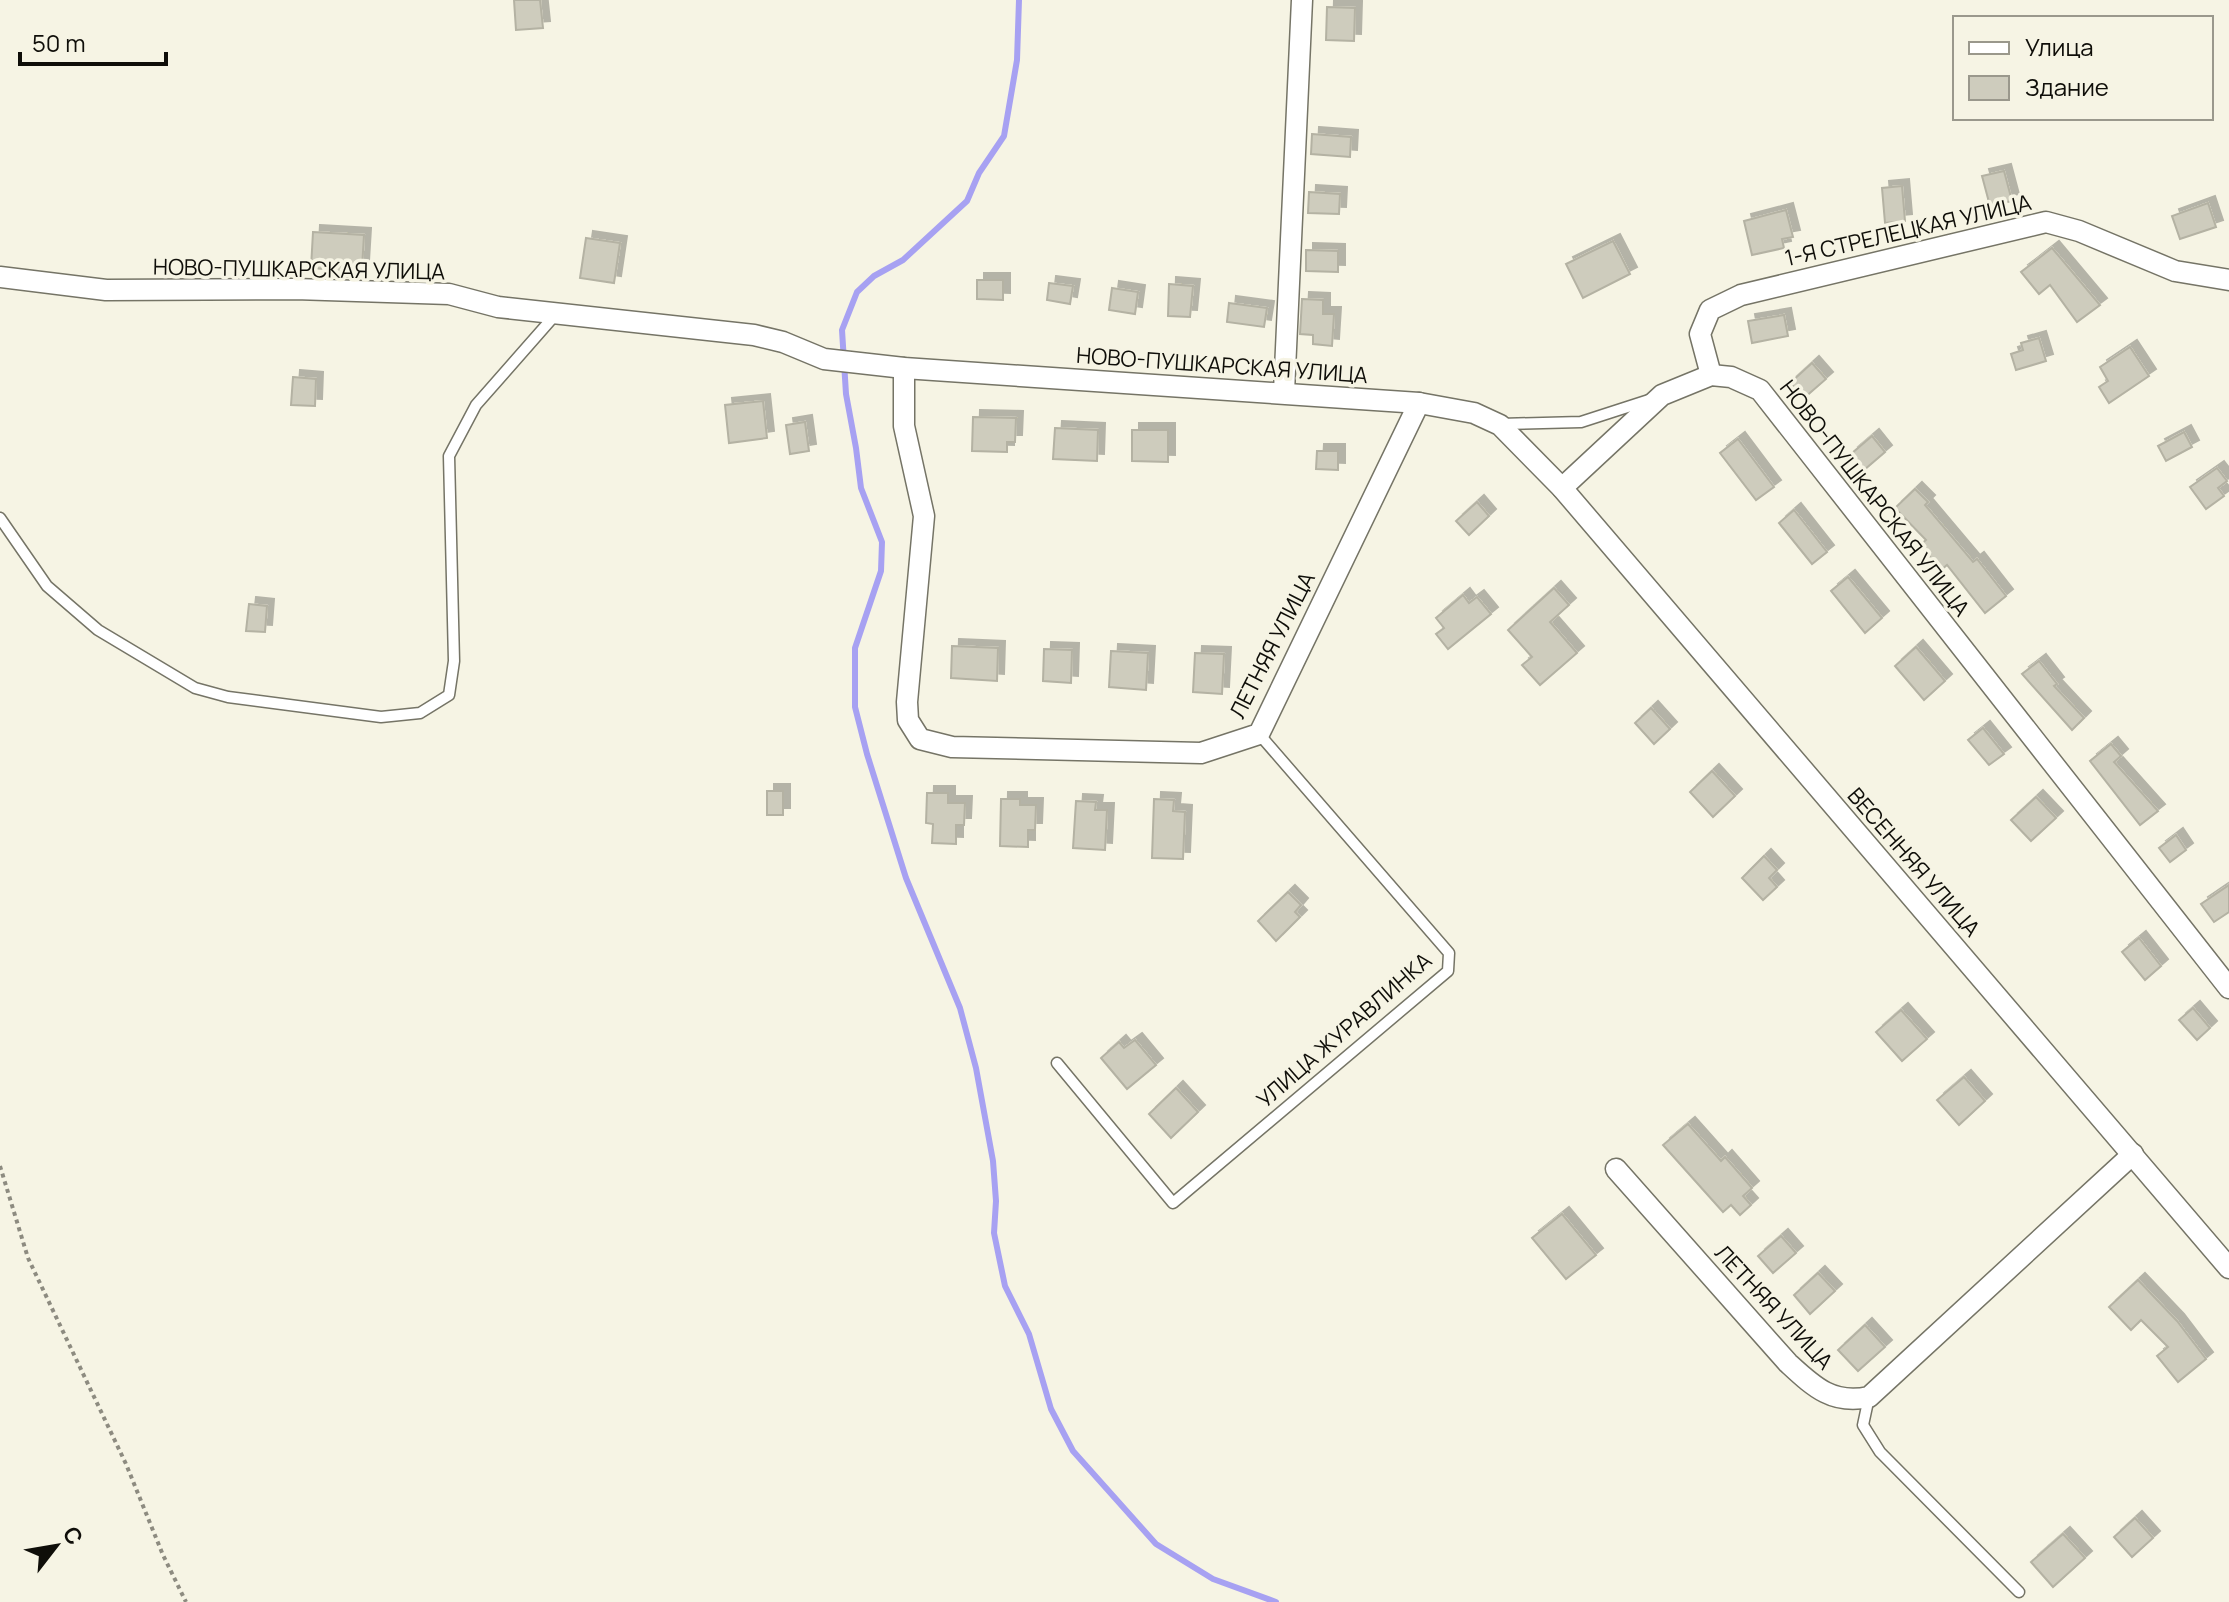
<svg xmlns="http://www.w3.org/2000/svg" width="2229" height="1602" font-family="Manrope,sans-serif">
<defs>
<filter id="shadow"><feDropShadow dx="7" dy="-7" stdDeviation="0" flood-color="#0004"/></filter>
</defs>
<rect width="100%" height="100%" fill="#f6f4e4"/>
<g fill="none" stroke-linecap="round" stroke-linejoin="round">
<polyline stroke="#a7a1f2" stroke-width="6" points="1019,0 1017,60 1004,136 979,173 967,201 903,260 874,276 857,292 842,330 846,394 856,448 861,488 882,542 881,571 855,648 855,707 867,754 906,878 960,1008 976,1068 993,1161 996,1201 994,1233 1005,1286 1029,1334 1051,1409 1073,1451 1156,1544 1213,1579 1276,1602"/>
</g>
<g fill="#ceccbd" stroke="#b4b2a3" stroke-width="2" filter="url(#shadow)">
<polygon points="514,0 540,0 543,28 516,30"/>
<polygon points="1327,7 1355,8 1354,41 1326,40"/>
<polygon points="1312,134 1351,137 1350,157 1311,154"/>
<polygon points="2004,171 2012,201 1990,206 1982,176"/>
<polygon points="1902,186 1905,221 1885,223 1882,188"/>
<polygon points="1309,192 1340,194 1339,214 1308,213"/>
<polygon points="2208,203 2216,227 2180,239 2172,216"/>
<polygon points="1786,210 1793,237 1782,239 1784,248 1752,255 1744,221"/>
<polygon points="313,232 364,235 362,268 350,268 350,277 324,275 325,269 311,268"/>
<polygon points="586,238 620,243 614,283 580,278"/>
<polygon points="1613,241 1630,274 1583,298 1566,264"/>
<polygon points="2052,248 2100,305 2077,322 2050,285 2039,294 2021,272"/>
<polygon points="1306,250 1338,251 1338,272 1306,271"/>
<polygon points="977,280 1003,280 1003,300 977,299"/>
<polygon points="1049,283 1073,286 1070,304 1047,300"/>
<polygon points="1169,284 1193,286 1190,317 1168,316"/>
<polygon points="1112,288 1138,292 1135,314 1109,310"/>
<polygon points="1302,299 1323,300 1323,314 1334,314 1332,346 1313,344 1313,335 1300,334"/>
<polygon points="1229,303 1267,308 1264,327 1227,322"/>
<polygon points="1784,315 1788,336 1752,343 1748,321"/>
<polygon points="2039,338 2046,361 2016,370 2011,354 2023,350 2021,343"/>
<polygon points="2130,347 2149,376 2109,403 2099,387 2108,381 2100,367"/>
<polygon points="1812,363 1826,379 1804,398 1790,383"/>
<polygon points="293,377 316,379 315,406 291,405"/>
<polygon points="763,401 767,438 729,443 725,405"/>
<polygon points="973,417 1016,418 1015,442 1007,442 1007,452 972,451"/>
<polygon points="805,422 809,451 790,454 786,425"/>
<polygon points="1055,428 1098,430 1097,461 1053,459"/>
<polygon points="1132,430 1168,430 1168,462 1132,461"/>
<polygon points="2184,432 2192,447 2166,461 2158,446"/>
<polygon points="1872,436 1885,452 1864,470 1851,454"/>
<polygon points="1738,439 1774,487 1756,500 1720,453"/>
<polygon points="1317,451 1338,451 1338,470 1316,469"/>
<polygon points="2217,468 2227,481 2218,488 2224,496 2206,509 2190,487"/>
<polygon points="1915,489 1928,502 1925,505 1973,562 1977,559 2006,596 1985,613 1947,565 1941,570 1920,545 1926,540 1895,508"/>
<polygon points="1477,502 1489,516 1469,535 1456,521"/>
<polygon points="1794,510 1827,552 1812,564 1779,523"/>
<polygon points="1848,577 1882,618 1865,633 1831,591"/>
<polygon points="1554,588 1569,605 1550,622 1577,653 1540,685 1522,665 1532,657 1508,630"/>
<polygon points="1463,595 1469,603 1477,597 1491,614 1448,649 1436,634 1444,628 1436,618"/>
<polygon points="249,604 267,606 265,632 246,631"/>
<polygon points="952,646 998,648 997,681 951,678"/>
<polygon points="1916,647 1945,681 1924,700 1895,666"/>
<polygon points="1044,649 1072,650 1071,683 1043,681"/>
<polygon points="1111,651 1148,653 1146,690 1109,687"/>
<polygon points="1195,653 1224,654 1222,694 1193,692"/>
<polygon points="2039,661 2057,684 2054,686 2084,718 2072,730 2022,674"/>
<polygon points="1651,708 1670,729 1654,744 1635,723"/>
<polygon points="1983,728 2004,754 1989,765 1968,740"/>
<polygon points="2111,744 2121,756 2114,762 2158,811 2140,825 2090,761"/>
<polygon points="1712,771 1735,796 1713,817 1690,792"/>
<rect x="767" y="791" width="16" height="24"/>
<polygon points="927,793 948,793 948,803 965,803 964,825 956,825 956,844 932,843 933,824 926,823"/>
<polygon points="2036,797 2056,818 2031,841 2011,820"/>
<polygon points="1001,799 1020,799 1020,805 1036,805 1035,830 1028,830 1028,847 1000,846"/>
<polygon points="1154,799 1174,800 1173,811 1185,812 1183,859 1152,858"/>
<polygon points="1076,801 1096,802 1095,810 1107,810 1105,850 1073,848"/>
<polygon points="2176,835 2186,850 2170,862 2159,848"/>
<polygon points="1764,856 1777,870 1769,878 1777,887 1763,900 1742,878"/>
<polygon points="2229,885 2229,912 2214,922 2201,904"/>
<polygon points="1288,892 1301,905 1295,912 1300,917 1276,941 1258,921"/>
<polygon points="2139,938 2161,966 2145,980 2122,952"/>
<polygon points="2193,1008 2210,1028 2197,1040 2179,1020"/>
<polygon points="1901,1010 1927,1039 1902,1061 1876,1032"/>
<polygon points="1135,1040 1156,1065 1127,1089 1101,1058 1119,1042 1124,1048"/>
<polygon points="1964,1077 1985,1101 1959,1125 1937,1100"/>
<polygon points="1176,1088 1198,1112 1171,1138 1149,1114"/>
<polygon points="1688,1124 1721,1161 1725,1157 1752,1188 1743,1196 1751,1205 1740,1215 1731,1205 1723,1212 1663,1145"/>
<polygon points="1562,1214 1596,1255 1566,1279 1532,1238"/>
<polygon points="1781,1236 1796,1253 1773,1273 1758,1256"/>
<polygon points="1818,1273 1835,1291 1810,1314 1794,1295"/>
<polygon points="2138,1280 2177,1321 2206,1359 2178,1382 2157,1356 2168,1347 2141,1320 2131,1330 2109,1307"/>
<polygon points="1865,1325 1885,1347 1858,1371 1838,1350"/>
<polygon points="2135,1518 2153,1538 2132,1557 2114,1537"/>
<polygon points="2063,1534 2085,1558 2053,1587 2031,1562"/>
</g>
<g fill="none" stroke-linecap="round" stroke-linejoin="round">
<defs>
<g id="lane">
<polyline points="1501,424 1581,422 1649,400"/>
<polyline points="0,518 47,586 98,630 195,688 228,697 381,717 420,713 449,695 454,661 449,456 476,405 556,314"/>
<polyline points="1057,1063 1173,1203 1448,971 1449,953 1259,734"/>
<polyline points="1869,1397 1863,1425 1880,1452 2019,1592"/>
</g>
<g id="street">
<polyline points="0,277 106,290 295,289 449,294 498,307 754,335 783,342 824,359 904,368 1419,403 1474,413 1500,425 1562,488 2229,1268"/>
<polyline points="904,368 904,426 924,516 907,702 908,720 920,739 952,747 1201,753 1259,734 1419,403"/>
<polyline points="1711,375 1700,334 1710,310 1741,295 2046,222 2079,231 2175,271 2229,280"/>
<polyline points="1284,392 1302,0"/>
<polyline points="1562,488 1662,395 1711,375 1731,377 1760,390 2229,988"/>
<path d="M 1616,1169 L 1788,1363 C 1813,1386 1832,1405 1869,1397 L 2133,1154"/>
</g>
</defs>
<use href="#lane" stroke="#757466" stroke-width="13"/>
<use href="#street" stroke="#757466" stroke-width="23"/>
<polyline stroke="#8d8b80" stroke-width="4" stroke-dasharray="4 4" stroke-linecap="butt" points="0,1166 28,1258 126,1464 163,1555 186,1602"/>
<use href="#lane" stroke="#fff" stroke-width="10"/>
<use href="#street" stroke="#fff" stroke-width="20"/>
</g>
<g text-anchor="middle" dominant-baseline="central" stroke-width="7" stroke-linejoin="round" paint-order="stroke">
<g font-size="22" fill="#0f0e09" stroke="#f6f4e4">
<text transform="translate(1908 230) rotate(-13)">1-Я СТРЕЛЕЦКАЯ УЛИЦА</text>
<text transform="translate(299 269) rotate(1)">НОВО-ПУШКАРСКАЯ УЛИЦА</text>
<text transform="translate(1222 365) rotate(4)">НОВО-ПУШКАРСКАЯ УЛИЦА</text>
<text transform="translate(1875 498) rotate(52)">НОВО-ПУШКАРСКАЯ УЛИЦА</text>
<text transform="translate(1272 645) rotate(-63)">ЛЕТНЯЯ УЛИЦА</text>
<text transform="translate(1914 862) rotate(49)">ВЕСЕННЯЯ УЛИЦА</text>
<text transform="translate(1344 1030) rotate(-41)">УЛИЦА ЖУРАВЛИНКА</text>
<text transform="translate(1774 1307) rotate(47)">ЛЕТНЯЯ УЛИЦА</text>
</g>
</g>
<rect x="1953" y="16" width="260" height="104" fill="#f6f4e4" stroke="#9a988c" stroke-width="2"/>
<rect x="1969" y="42" width="40" height="12" fill="#ffffff" stroke="#9a988c" stroke-width="2"/>
<text x="2025" y="56" font-size="24" fill="#0f0e09">Улица</text>
<rect x="1969" y="76" width="40" height="24" fill="#ceccbd" stroke="#9a988c" stroke-width="2"/>
<text x="2025" y="96" font-size="24" fill="#0f0e09">Здание</text>
<g transform="translate(56 1546) rotate(59)" stroke="#f6f4e4" stroke-width="6" paint-order="stroke">
<path d="M0-6L14 30L0 20L-14 30Z" fill="#0f0e09"/>
<text y="-12" font-size="22" font-weight="bold" text-anchor="middle" fill="#0f0e09">С</text>
</g>
<path d="M20 52v12h146v-12" fill="none" stroke="#0f0e09" stroke-width="4"/>
<text x="32" y="52" font-size="24" fill="#0f0e09" stroke="#f6f4e4" stroke-width="6" paint-order="stroke">50 m</text>
</svg>
